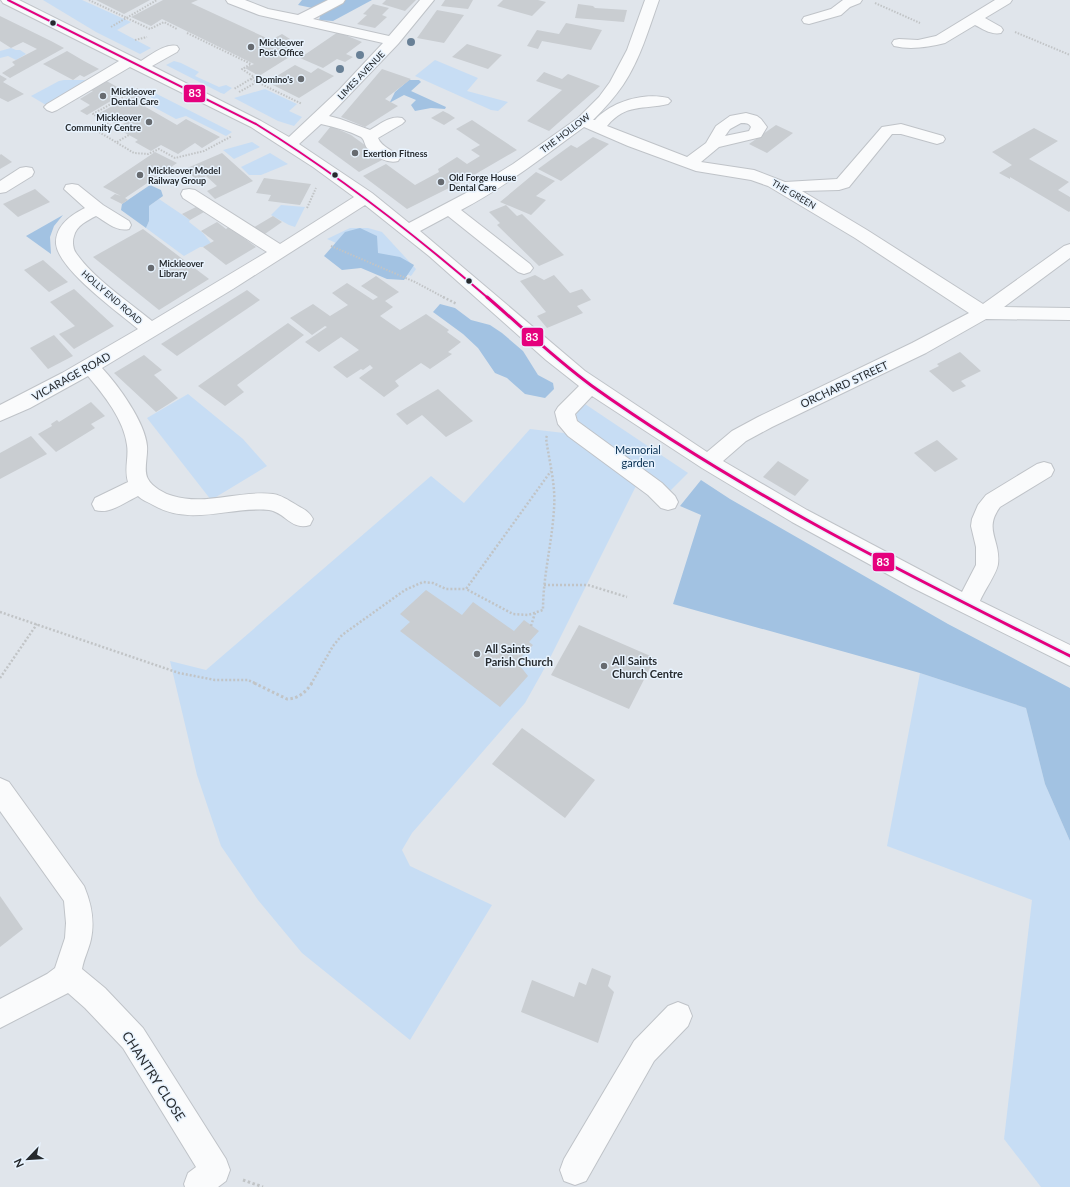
<svg xmlns="http://www.w3.org/2000/svg" width="1070" height="1187" font-family="Lato,sans-serif">
<rect width="100%" height="100%" fill="#e0e5eb"/>
<g fill="#c7ddf4">
<polygon points="43,0 82,0 131,22 117,30 151,48 140,54 96,32"/>
<polygon points="11,48 16,50 20,50 26,54 16,60 8,56 0,58 0,51"/>
<polygon points="435,60 478,78 467,91 508,102 498,111 491,110 415,76"/>
<polygon points="174,61 181,63 199,72 195,76 219,87 226,85 232,88 224,94 221,93 166,65"/>
<polygon points="64,80 88,80 46,105 31,96 59,81"/>
<polygon points="147,89 232,132 226,136 186,116 176,119 150,105 157,101 142,92"/>
<polygon points="265,89 297,104 289,111 302,117 294,126 278,121 234,98"/>
<polygon points="252,142 260,147 234,159 223,150"/>
<polygon points="270,153 288,164 261,175 249,175 241,167"/>
<polygon points="159,199 190,220 189,222 203,233 211,243 203,247 200,247 184,256 146,228 149,221 149,206"/>
<polygon points="281,205 305,207 295,227 289,225 271,215"/>
<polygon points="350,228 368,228 382,232 416,269 411,276 327,239"/>
<polygon points="188,394 243,439 267,466 211,500 147,418"/>
<polygon points="585,404 688,473 669,492 580,428 576,415 580,408"/>
<polygon points="530,429 564,433 636,486 548,662 525,703 412,833 402,850 410,866 492,905 410,1040 302,953 258,900 221,846 197,775 170,661 206,670 431,476 464,503"/>
<polygon points="920,673 1026,708 1045,784 1070,841 1070,1187 1041,1187 1004,1139 1032,900 887,846"/>
</g>
<g fill="#a2c2e2">
<polygon points="302,0 372,0 333,21 319,20 322,10 298,5"/>
<polygon points="409,80 419,80 421,82 411,91 446,107 445,109 431,108 415,111 411,105 416,100 404,95 391,102 390,102 395,92"/>
<polygon points="150,185 161,190 163,196 149,206 149,221 146,228 121,210 122,204"/>
<polygon points="63,215 54,226 50,237 51,254 26,236"/>
<polygon points="360,228 377,236 378,253 400,257 414,265 404,280 387,279 361,268 342,270 324,256 345,232"/>
<polygon points="440,304 455,308 471,320 490,325 502,333 523,351 538,375 553,383 554,389 545,398 525,394 507,378 495,373 478,348 463,334 433,312"/>
<polygon points="701,480 730,499 948,624 1070,688 1070,841 1045,784 1026,708 920,673 673,604 701,515 680,506"/>
</g>
<g fill="#c9cdd1">
<polygon points="96,0 150,0 124,14"/>
<polygon points="163,0 198,0 191,3 271,40 282,34 290,39 281,44 293,51 288,54 291,56 259,76 245,68 254,64 162,19 151,26 131,17"/>
<polygon points="386,0 416,0 405,11 382,4"/>
<polygon points="445,0 473,0 468,9 441,6"/>
<polygon points="503,0 538,0 546,2 532,16 497,6"/>
<polygon points="373,4 389,8 382,15 387,17 375,28 357,24 367,15 363,14"/>
<polygon points="578,4 593,6 595,8 627,10 624,22 575,18"/>
<polygon points="437,10 464,15 444,43 417,38"/>
<polygon points="0,16 51,41 64,48 10,78 2,73 15,65 12,62 37,49 23,42 11,48 0,41"/>
<polygon points="566,23 602,30 591,50 542,41 538,49 527,46 537,30 559,34"/>
<polygon points="338,32 362,42 346,54 353,57 345,62 337,59 323,68 300,58"/>
<polygon points="467,44 502,55 488,69 452,57"/>
<polygon points="67,51 84,61 99,69 84,77 80,75 73,80 43,64"/>
<polygon points="295,65 311,73 318,68 334,76 299,98 267,82"/>
<polygon points="382,69 411,79 385,99 398,106 365,127 341,117"/>
<polygon points="544,72 562,79 568,74 600,86 549,131 527,121 562,90 536,81"/>
<polygon points="0,75 7,79 3,82 24,94 8,102 0,98"/>
<polygon points="103,79 126,92 87,115 80,111 90,105 80,99 93,91 88,88"/>
<polygon points="137,92 153,101 144,106 177,125 186,119 220,137 202,148 195,143 178,154 161,145 151,151 135,142 138,140 116,128 130,120 126,118 116,124 98,114"/>
<polygon points="443,111 449,114 455,118 444,125 431,118"/>
<polygon points="472,120 517,150 467,179 407,209 363,176 386,164 415,185 439,172 438,169 457,157 467,164 480,156 471,150 480,145 456,129"/>
<polygon points="776,125 793,133 767,153 749,144"/>
<polygon points="331,126 351,135 384,159 359,172 318,142"/>
<polygon points="1034,128 1058,141 1029,159 1069,182 1058,190 1070,197 1070,211 1069,212 1010,177 1010,179 999,173 1012,165 992,152"/>
<polygon points="593,137 609,144 561,181 538,169 571,145 577,148"/>
<polygon points="155,152 177,163 125,198 128,200 122,204 110,198 115,194 121,196 103,187"/>
<polygon points="222,153 253,181 215,199 207,191 217,186 206,176 197,180 185,169"/>
<polygon points="1,154 12,162 0,169 0,155"/>
<polygon points="536,172 555,181 536,196 546,200 531,215 500,202"/>
<polygon points="264,178 311,184 300,205 268,201 271,195 256,193"/>
<polygon points="35,189 50,202 18,217 3,204"/>
<polygon points="506,205 517,216 522,214 564,255 539,266 497,225 500,223 489,212"/>
<polygon points="196,207 204,212 190,220 182,214"/>
<polygon points="273,216 282,222 262,236 251,229"/>
<polygon points="217,222 226,229 229,227 256,247 226,265 203,247 214,241 201,231"/>
<polygon points="143,229 209,279 159,310 93,257"/>
<polygon points="43,260 68,282 49,292 24,270"/>
<polygon points="535,275 544,280 554,275 570,293 582,289 591,300 577,306 583,313 547,328 537,316 546,312 520,281"/>
<polygon points="376,276 399,292 385,301 393,307 380,316 400,330 426,314 449,330 447,332 461,342 448,352 452,354 430,369 421,363 395,381 399,386 384,397 359,378 373,368 370,365 363,370 361,369 347,378 333,367 359,350 341,337 319,352 305,342 327,327 325,326 312,335 290,318 313,304 330,316 348,305 332,293 347,283 373,300 378,297 361,286"/>
<polygon points="74,289 114,326 74,349 59,334 75,326 50,302"/>
<polygon points="247,290 260,300 177,356 161,344"/>
<polygon points="288,323 304,335 237,385 244,392 225,406 198,386"/>
<polygon points="54,335 73,356 48,369 30,348"/>
<polygon points="960,352 981,371 961,381 966,386 953,392 929,371 939,366 937,364"/>
<polygon points="144,355 162,370 154,375 178,398 156,412 114,373"/>
<polygon points="438,389 473,421 446,437 422,415 407,425 396,414"/>
<polygon points="91,402 105,416 91,424 95,428 56,452 38,434 52,426 51,424 57,420 59,422"/>
<polygon points="31,436 47,454 0,479 0,453"/>
<polygon points="937,440 958,459 935,472 914,453"/>
<polygon points="778,461 809,480 795,496 763,477"/>
<polygon points="426,590 462,615 473,602 514,631 524,620 539,631 529,642 533,645 517,662 528,676 500,707 400,631 410,622 400,614"/>
<polygon points="579,625 655,658 629,709 551,675"/>
<polygon points="522,728 595,780 565,818 492,764"/>
<polygon points="0,896 23,929 0,947"/>
<polygon points="592,968 611,976 608,986 614,992 598,1043 521,1012 532,980 574,997 579,982 586,985"/>
</g>
<g fill="none" stroke-linecap="round" stroke-linejoin="round">
<defs>
<g id="minor">
<path d="M 1,0 L 19,0 L 141,61 C 151,55 165,43 177,46 L 179,49 L 177,52 L 152,66 L 261,121 L 289,137 L 339,90 L 383,43 L 259,15 L 228,3 L 226,0 L 245,0 L 268,9 L 298,15 L 328,0 L 345,0 L 343,3 L 313,19 L 389,36 L 420,0 L 434,0 L 398,44 L 329,116 L 340,119 L 370,130 C 380,124 391,115 402,118 L 405,121 L 402,124 L 378,138 C 382,148 394,150 400,158 L 398,161 C 387,164 374,156 367,148 C 364,144 365,140 361,137 C 349,131 335,127 321,124 L 299,144 L 372,193 L 409,223 L 466,193 L 513,164 L 578,118 L 599,97 L 610,82 L 627,50 L 645,0 L 659,0 C 649,28 640,60 623,85 C 614,98 604,109 593,120 L 595,120 C 611,102 643,92 668,98 L 671,101 L 668,104 C 643,110 626,103 607,126 L 687,157 L 706,143 L 716,126 L 730,116 L 746,113 L 757,116 L 761,119 L 767,127 L 761,137 L 719,147 L 701,162 L 754,170 L 785,182 L 837,179 L 882,127 L 901,124 L 943,136 L 945,139 L 943,142 L 937,144 L 901,134 L 892,134 L 849,187 L 839,190 L 802,191 L 867,230 L 983,304 L 1064,246 L 1070,244 L 1070,258 L 1004,307 L 1070,308 L 1070,320 L 986,319 L 926,353 L 772,427 L 746,441 L 723,461 L 807,510 L 962,592 L 976,565 L 976,547 L 971,526 L 972,519 L 978,505 L 986,495 L 1037,464 L 1044,462 L 1051,464 L 1054,470 L 1051,476 L 1000,507 C 983,530 1001,540 998,564 C 997,573 984,591 980,601 L 1070,645 L 1070,666 L 911,587 L 792,522 L 702,468 L 592,396 L 575,414 L 577,421 L 662,483 L 675,496 L 678,502 L 675,508 L 668,510 L 661,508 L 648,495 L 568,436 L 558,424 L 555,412 L 558,407 L 579,386 L 546,360 L 429,256 L 365,205 L 233,289 L 102,368 C 118,385 145,422 147,446 C 148,456 143,471 148,479 C 152,487 165,494 173,496 C 206,506 240,490 273,494 C 281,495 288,500 295,504 C 303,509 309,511 313,519 L 310,525 C 291,531 285,512 269,510 C 229,506 192,527 153,505 C 148,502 142,500 138,496 C 125,502 109,515 95,510 L 92,504 L 95,498 L 128,482 C 124,469 129,457 127,445 C 124,420 104,395 88,376 L 30,408 L 0,421 L 0,405 L 62,373 L 138,329 C 118,312 59,270 56,244 C 55,226 71,215 85,208 L 64,189 L 66,185 L 72,184 L 78,185 L 103,205 L 129,221 L 131,225 L 129,229 C 117,232 106,222 96,216 C 88,220 76,226 74,236 C 72,241 73,249 76,253 C 93,278 129,302 152,321 L 267,252 L 183,198 L 181,194 L 183,190 L 189,189 L 195,190 L 280,244 L 354,197 L 313,167 L 251,127 L 130,67 L 57,110 L 52,112 L 47,110 L 44,107 L 47,104 L 119,61 L 3,3 ZM 741,123 C 746,123 749,123 751,127 L 749,131 L 725,136 L 730,129 ZM 584,127 L 628,146 L 696,171 L 751,180 L 768,186 L 855,238 L 969,313 L 912,343 L 758,417 L 732,431 L 707,452 L 585,371 L 420,231 L 448,216 L 518,272 L 524,274 L 530,272 L 533,268 L 530,264 L 461,210 C 505,187 544,156 584,127 Z"/>
<polygon points="843,0 862,0 860,3 850,7 841,15 809,24 804,23 802,20 804,17 831,9"/>
<path d="M 995,0 L 1012,0 L 1010,3 L 985,18 L 1001,27 L 1003,30 L 1001,33 C 991,35 983,29 975,25 L 945,43 C 928,47 911,50 894,46 L 892,43 L 894,40 L 899,39 L 918,40 L 936,36 Z"/>
<polygon points="26,167 32,168 34,172 32,176 6,192 0,193 0,181 20,168"/>
<path d="M 0,778 L 9,782 L 84,886 C 91,903 95,920 91,939 C 89,949 84,958 82,969 L 105,988 L 143,1028 L 226,1159 L 230,1170 L 226,1181 L 218,1187 L 185,1187 L 184,1184 L 188,1173 L 196,1167 L 123,1048 L 85,1008 L 68,993 L 0,1028 L 0,999 L 47,974 L 55,968 L 65,938 L 66,923 L 64,901 L 0,811 Z"/>
<polygon points="678,1002 688,1006 692,1016 688,1026 654,1061 586,1181 575,1185 564,1181 560,1170 564,1159 634,1041 668,1006"/>
</g>
</defs>
<use href="#minor" stroke="#bfc3c8" stroke-width="2"/>
<g stroke="#c1c4c6" stroke-width="2" stroke-dasharray="1.5 1.5" stroke-linecap="butt">
<polyline points="89,0 150,29 164,22 177,29"/>
<polyline points="875,3 920,23"/>
<polyline points="111,27 157,0"/>
<polyline points="1015,32 1070,55"/>
<polyline points="187,33 251,64 242,69 254,77 234,89"/>
<polyline points="135,40 147,37"/>
<polyline points="251,79 302,104"/>
<polyline points="239,92 257,82"/>
<polyline points="99,132 134,153 148,154 159,149 175,158 204,151 232,136"/>
<polyline points="99,132 110,125 93,114 138,89"/>
<polyline points="117,142 129,135"/>
<polyline points="307,208 316,188"/>
<polyline points="331,246 415,282 445,298"/>
</g>
<g stroke="#c1c4c6" stroke-width="2.5" stroke-dasharray="2 2" stroke-linecap="butt">
<polyline points="443,297 457,304"/>
<path d="M 547,436 L 546,438 C 549,461 556,485 554,509 C 552,543 543,576 543,610 L 528,615 L 513,614 L 466,589 L 551,471"/>
<polyline points="544,585 588,585 627,597"/>
<polyline points="0,612 179,673 215,680 248,680 257,684"/>
<polyline points="531,626 535,613"/>
<polyline points="0,678 37,624"/>
<polyline points="311,684 333,646 342,635 405,590 423,582 433,583 446,589 466,589"/>
</g>
<g stroke="#c1c4c6" stroke-width="3" stroke-dasharray="2.5 2.5" stroke-linecap="butt">
<path d="M 254,683 L 287,699 C 298,699 306,692 312,683"/>
<polyline points="243,1180 263,1187"/>
</g>
<use href="#minor" fill="#fafbfc" fill-rule="evenodd"/>
<defs>
<path id="bus-1-far1" d="M 8,0 L 256,124 C 339,175 414,234 488,298"/>
<path id="bus-1" d="M 487,297 C 522,327 555,359 592,386 C 742,493 906,574 1070,656"/>
</defs>
<use href="#bus-1-far1" stroke="#e8f3fe" stroke-width="4"/>
<use href="#bus-1" stroke="#e8f3fe" stroke-width="6"/>
<use href="#bus-1-far1" stroke="#e5007d" stroke-width="2"/>
<use href="#bus-1" stroke="#e5007d" stroke-width="3"/>
</g>
<g fill="#688096">
<circle cx="411" cy="42" r="4"/>
<circle cx="360" cy="55" r="4"/>
<circle cx="340" cy="69" r="4"/>
</g>
<g fill="#262a2e" stroke="#e8f3fe" stroke-width="1.5">
<circle cx="53" cy="23" r="3.5"/>
<circle cx="335" cy="175" r="3.5"/>
<circle cx="469" cy="281" r="3.5"/>
</g>
<g fill="#676b70" stroke="#e8f3fe" stroke-width="1.5">
<circle cx="251" cy="47" r="4"/>
<circle cx="301" cy="79" r="4"/>
<circle cx="103" cy="96" r="4"/>
<circle cx="149" cy="122" r="4"/>
<circle cx="355" cy="153" r="4"/>
<circle cx="140" cy="175" r="4"/>
<circle cx="441" cy="182" r="4"/>
<circle cx="151" cy="268" r="4"/>
<circle cx="477" cy="654" r="4"/>
<circle cx="604" cy="666" r="4"/>
</g>
<g text-anchor="middle" dominant-baseline="central" stroke-width="3" stroke-linejoin="round" paint-order="stroke">
<g font-size="9" font-weight="bold" fill="#262a2e" stroke="#e8f3fe" text-anchor="start">
<text x="259" y="42">Mickleover<tspan x="259" dy="10">Post Office</tspan></text>
<text x="293" y="79" text-anchor="end">Domino's</text>
<text x="111" y="91">Mickleover<tspan x="111" dy="10">Dental Care</tspan></text>
<text x="141" y="117" text-anchor="end">Mickleover<tspan x="141" dy="10">Community Centre</tspan></text>
<text x="363" y="153">Exertion Fitness</text>
<text x="148" y="170">Mickleover Model<tspan x="148" dy="10">Railway Group</tspan></text>
<text x="449" y="177">Old Forge House<tspan x="449" dy="10">Dental Care</tspan></text>
<text x="159" y="263">Mickleover<tspan x="159" dy="10">Library</tspan></text>
</g>
<g font-size="9" fill="#262a2e" stroke="#e8f3fe">
<text transform="translate(361 75) rotate(-46)">LIMES AVENUE</text>
<text transform="translate(565 133) rotate(-37)">THE HOLLOW</text>
<text transform="translate(794 194) rotate(30)">THE GREEN</text>
<text transform="translate(112 297) rotate(41)">HOLLY END ROAD</text>
</g>
<g font-size="11" fill="#262a2e" stroke="#e8f3fe">
<text transform="translate(71 376) rotate(-29)">VICARAGE ROAD</text>
<text transform="translate(844 384) rotate(-25)">ORCHARD STREET</text>
</g>
<g font-size="11" fill="#062e51" stroke="#e8f3fe">
<text x="638" y="449">Memorial<tspan x="638" dy="13">garden</tspan></text>
</g>
<g font-size="11" font-weight="bold" fill="#262a2e" stroke="#e8f3fe" text-anchor="start">
<text x="485" y="648">All Saints<tspan x="485" dy="13">Parish Church</tspan></text>
<text x="612" y="660">All Saints<tspan x="612" dy="13">Church Centre</tspan></text>
</g>
<g font-size="13" fill="#262a2e" stroke="#e8f3fe">
<text transform="translate(154 1076) rotate(57)">CHANTRY CLOSE</text>
</g>
</g>
<g stroke="#e8f3fe" stroke-width="1.5">
<rect x="183" y="84" width="23" height="19" rx="4" fill="#e5007d"/>
<rect x="521" y="327" width="23" height="20" rx="4" fill="#e5007d"/>
<rect x="872" y="552" width="23" height="20" rx="4" fill="#e5007d"/>
</g>
<g font-size="11" text-anchor="middle" font-weight="bold" fill="#fff">
<text x="195" y="97">83</text>
<text x="532" y="341">83</text>
<text x="883" y="566">83</text>
</g>
<g transform="translate(28 1159) rotate(245)" stroke="#e8f3fe" stroke-width="3" paint-order="stroke">
<path d="M0-3L7 15L0 10L-7 15Z" fill="#262a2e"/>
<text y="-6" font-size="11" font-weight="bold" text-anchor="middle" fill="#262a2e">N</text>
</g>
</svg>
